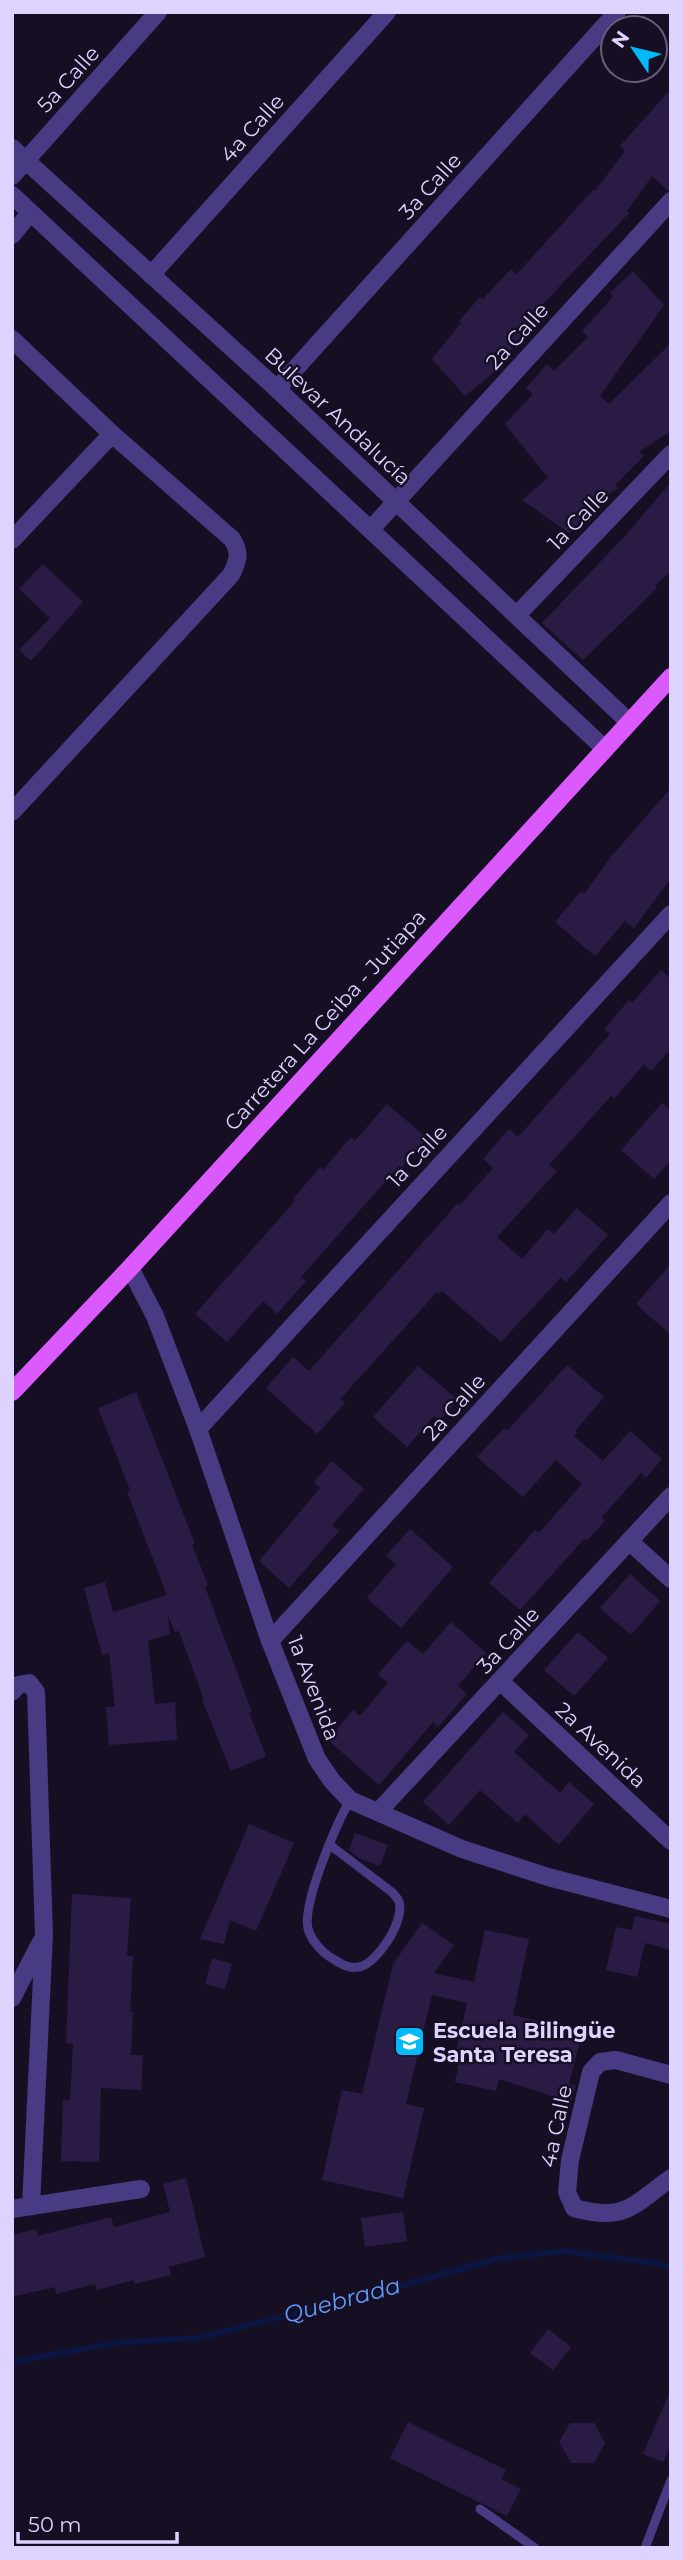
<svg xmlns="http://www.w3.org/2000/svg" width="683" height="2560" font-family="Montserrat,sans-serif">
<rect width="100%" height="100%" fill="#160f24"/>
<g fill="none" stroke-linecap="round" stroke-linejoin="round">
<polyline stroke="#0a1641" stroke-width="6" points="12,2362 121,2342 198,2338 383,2291 496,2259 563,2251 655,2263 671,2268"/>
</g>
<g fill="#2a1b45">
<polygon points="671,89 671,190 667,190 652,176 627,211 629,213 541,306 545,311 495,368 497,370 465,396 432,359 461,323 459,321 480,297 482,300 511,269 516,275 593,190 595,191 625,151 620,146"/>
<polygon points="633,271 664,305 600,396 609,404 671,343 671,431 639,452 644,456 615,485 619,488 586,506 597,515 569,533 522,500 548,478 505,424 533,394 526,388 547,364 554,371 588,337 582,331 613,297 610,293"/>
<polygon points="671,482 671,570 655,586 657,588 583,660 542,623 626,535"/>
<polygon points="43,564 83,602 31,661 19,650 50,618 19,589"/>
<polygon points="671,788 671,878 634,928 625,921 595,956 555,922 581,891 584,894 610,858"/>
<polygon points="661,970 671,979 671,1049 651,1071 644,1064 614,1099 611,1096 549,1165 557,1171 497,1237 522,1259 548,1229 554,1234 577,1208 608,1235 566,1282 561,1277 501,1342 442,1291 439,1294 437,1292 340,1399 345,1403 317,1434 266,1388 293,1357 309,1371 458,1203 460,1205 493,1168 483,1159 509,1129 518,1137 610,1034 604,1029 629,1000 632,1003"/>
<polygon points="662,1103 671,1111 671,1160 654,1179 621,1150"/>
<polygon points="387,1104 427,1138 401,1168 399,1166 301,1277 306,1281 277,1314 263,1301 227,1342 195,1314 295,1201 293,1199 320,1167 323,1170 351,1137 355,1141"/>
<polygon points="671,1264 671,1335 636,1304"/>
<polygon points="567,1365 604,1397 575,1431 577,1433 574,1436 603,1461 630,1431 662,1459 646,1478 641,1473 601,1518 605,1521 587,1541 584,1539 520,1610 489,1583 535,1530 539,1533 582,1484 556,1460 523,1497 477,1457 504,1428 507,1431"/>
<polygon points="418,1366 458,1400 439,1421 434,1416 407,1447 373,1417"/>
<polygon points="136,1392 195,1544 192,1545 208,1585 205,1587 252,1712 249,1713 266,1756 231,1771 202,1700 204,1700 179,1631 175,1632 168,1615 170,1634 148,1641 155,1704 175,1702 177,1740 109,1745 106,1707 115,1707 109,1653 102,1655 84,1588 105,1582 113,1612 167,1595 127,1492 130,1490 98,1408"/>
<polygon points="332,1461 364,1489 332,1525 339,1531 289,1588 259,1561 320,1488 314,1482"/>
<polygon points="410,1529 453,1567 401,1628 367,1598 396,1564 386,1556"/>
<polygon points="630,1574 660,1601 631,1635 600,1608"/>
<polygon points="451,1622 486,1653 458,1686 467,1694 438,1727 433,1722 379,1785 328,1740 353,1710 360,1716 388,1683 378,1674 407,1641 423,1654"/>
<polygon points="578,1632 608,1658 574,1696 544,1670"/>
<polygon points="503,1712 529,1735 514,1752 560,1793 569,1782 594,1804 559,1845 525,1814 518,1823 480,1790 449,1825 423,1802"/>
<polygon points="249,1824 294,1843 256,1931 230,1920 224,1944 200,1939"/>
<polygon points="355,1833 388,1845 380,1866 359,1858 349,1850"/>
<polygon points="72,1894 131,1898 127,1956 133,1956 130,2012 133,2012 131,2055 143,2055 141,2090 101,2088 99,2162 61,2161 63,2100 70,2100 73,2044 66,2043"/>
<polygon points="635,1916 671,1924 671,1950 645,1943 637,1977 606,1970 616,1927 632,1930"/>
<polygon points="422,1923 454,1945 434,1973 474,1982 485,1930 529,1939 513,2015 582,2032 569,2084 576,2086 571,2102 499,2079 496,2091 455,2082 460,2058 455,2057 467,2003 432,1995 406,2104 424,2108 403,2198 322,2180 342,2090 362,2094 393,1964"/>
<polygon points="212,1958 232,1964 225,1989 205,1984"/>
<polygon points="186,2178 205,2257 169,2267 171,2275 135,2284 134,2280 97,2290 95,2284 56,2294 55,2287 15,2296 12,2295 12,2235 36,2229 38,2236 111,2217 114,2227 170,2212 163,2184"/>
<polygon points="403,2212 407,2241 365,2247 361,2218"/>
<polygon points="548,2329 571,2347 553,2370 530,2353"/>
<polygon points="671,2389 671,2444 663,2462 643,2454"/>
<polygon points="408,2422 506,2470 501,2479 521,2489 507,2516 390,2458"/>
<polygon points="570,2423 594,2423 605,2443 594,2463 571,2463 559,2442"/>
</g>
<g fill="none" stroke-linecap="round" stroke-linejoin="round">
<g stroke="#483a83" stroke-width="9">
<path d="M 330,1845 L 393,1893 C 395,1896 398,1898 399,1902 C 405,1920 378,1963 359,1967 C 347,1969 340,1963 330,1957 C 322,1952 313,1942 309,1932 C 299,1909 337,1823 350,1800"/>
<polyline points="480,2509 535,2548"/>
<polyline points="645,2548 671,2480"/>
</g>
<g stroke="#483a83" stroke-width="18">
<polyline points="12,148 277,389 629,722"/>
<polyline points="12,176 158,12"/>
<polyline points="12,195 604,748"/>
<polyline points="12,235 30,213"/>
<polyline points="151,275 387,12"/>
<path d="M 12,339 L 112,434 L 232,539 C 241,553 238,561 231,575 L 12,812"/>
<polyline points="277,389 617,12"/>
<polyline points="371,529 671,201"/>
<polyline points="12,540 112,434"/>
<polyline points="517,615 671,454"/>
<polyline points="130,1268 155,1316 198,1429 270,1641 317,1759 332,1781 350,1800 462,1849 548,1877 671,1909"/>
<polyline points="198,1429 671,914"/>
<polyline points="629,1541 671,1579"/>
<polyline points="270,1641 671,1203"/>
<polyline points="501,1682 671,1841"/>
<polyline points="12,1692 18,1685 29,1683 36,1692 44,1935 31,2206"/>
<polyline points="378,1812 671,1496"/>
<polyline points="12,1998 41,1942"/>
<path d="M 671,2075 L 616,2060 L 600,2062 L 591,2072 L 570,2160 L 567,2192 L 574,2208 C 625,2222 632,2206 671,2178"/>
<polyline points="12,2209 141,2189"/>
</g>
<polyline stroke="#da5afd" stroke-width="18" points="12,1392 130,1268 671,677"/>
</g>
<defs>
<symbol id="school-square" viewBox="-11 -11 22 22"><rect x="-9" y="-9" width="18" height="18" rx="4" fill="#02bafa" stroke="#160f24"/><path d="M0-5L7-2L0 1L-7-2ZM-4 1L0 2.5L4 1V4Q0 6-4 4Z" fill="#fff"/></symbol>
</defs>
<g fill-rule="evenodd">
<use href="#school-square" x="392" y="2024" width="35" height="35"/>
</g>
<g text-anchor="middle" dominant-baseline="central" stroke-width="5" stroke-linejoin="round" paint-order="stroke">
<g font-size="21" fill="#ded2ff" stroke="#160f24">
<text transform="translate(68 79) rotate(-48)">5a Calle</text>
<text transform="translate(252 128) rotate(-48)">4a Calle</text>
<text transform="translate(430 186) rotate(-48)">3a Calle</text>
<text transform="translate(517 336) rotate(-48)">2a Calle</text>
<text transform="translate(338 416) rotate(43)">Bulevar Andalucía</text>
<text transform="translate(578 519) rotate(-46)">1a Calle</text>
<text transform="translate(325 1020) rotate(-48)">Carretera La Ceiba - Jutiapa</text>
<text transform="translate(417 1156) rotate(-47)">1a Calle</text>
<text transform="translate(454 1407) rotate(-48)">2a Calle</text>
<text transform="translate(508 1640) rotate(-48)">3a Calle</text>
<text transform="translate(314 1688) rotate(69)">1a Avenida</text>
<text transform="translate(601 1745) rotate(43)">2a Avenida</text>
<text transform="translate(556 2126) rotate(-78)">4a Calle</text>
</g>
<g font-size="21" font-weight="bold" fill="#ded2ff" stroke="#160f24" text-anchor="start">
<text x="433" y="2030">Escuela Bilingüe<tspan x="433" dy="24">Santa Teresa</tspan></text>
</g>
<g font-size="23" font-style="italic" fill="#619cfe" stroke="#160f24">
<text transform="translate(342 2300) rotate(-15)">Quebrada</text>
</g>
</g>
<rect width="683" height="2560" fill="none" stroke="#ded2ff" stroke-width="28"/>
<g transform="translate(634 49) rotate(305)"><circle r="33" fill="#160f24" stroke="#665d7c" stroke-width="2"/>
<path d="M0-5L12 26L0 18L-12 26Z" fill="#02bafa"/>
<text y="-10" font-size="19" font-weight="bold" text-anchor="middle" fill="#ded2ff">N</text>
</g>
<path d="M18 2532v10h159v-10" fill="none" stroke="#ded2ff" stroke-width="3.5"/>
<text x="28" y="2532" font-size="21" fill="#ded2ff" stroke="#160f24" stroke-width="5" paint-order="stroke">50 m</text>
</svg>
